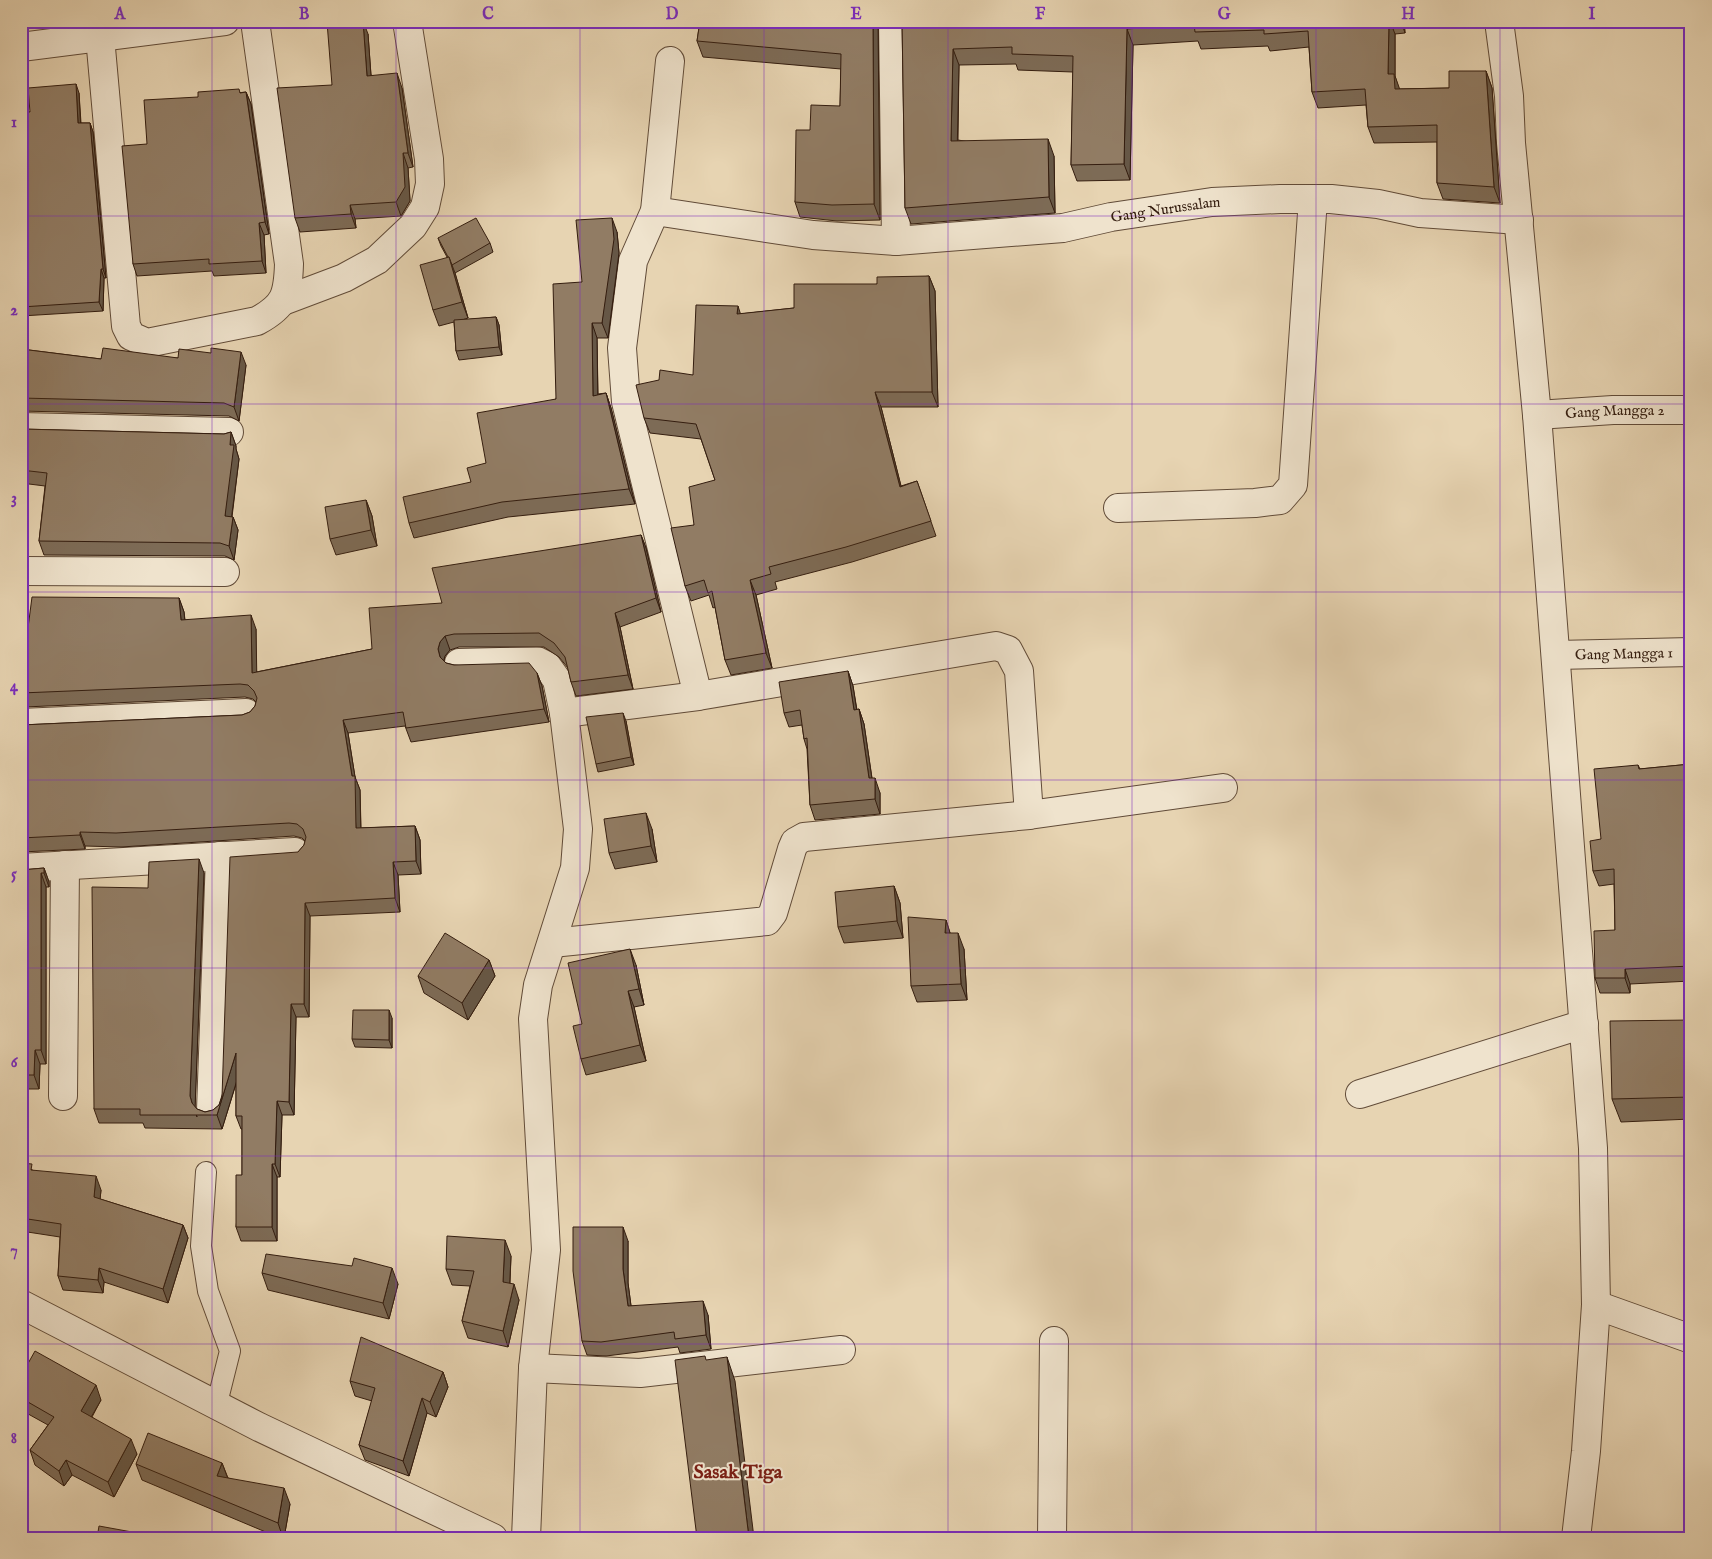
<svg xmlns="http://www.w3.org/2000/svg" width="1712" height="1559" font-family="'IM FELL English',serif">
<rect width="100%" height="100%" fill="#e7d4b2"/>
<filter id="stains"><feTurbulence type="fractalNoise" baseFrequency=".004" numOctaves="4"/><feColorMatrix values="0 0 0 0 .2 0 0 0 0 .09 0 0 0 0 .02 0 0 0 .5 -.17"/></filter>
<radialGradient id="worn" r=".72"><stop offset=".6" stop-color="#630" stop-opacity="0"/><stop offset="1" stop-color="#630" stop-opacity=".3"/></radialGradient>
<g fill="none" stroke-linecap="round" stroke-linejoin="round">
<defs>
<polyline id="service" points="206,1172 201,1246 208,1291 230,1351 217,1403"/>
<g id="minor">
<polyline points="893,21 896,241"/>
<path d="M 100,37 L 126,326 L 131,336 L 147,343 L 257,321 C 285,306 288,295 289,264 L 255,21"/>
<polyline points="21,47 225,21"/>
<polyline points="670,61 655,211 633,261 622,348 626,402 698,696"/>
<path id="s1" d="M 655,211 L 813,235 L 896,241 L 1063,228 L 1111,217 L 1212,202 L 1280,199 L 1331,199 L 1378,204 L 1420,213 L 1519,220"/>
<polyline points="283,301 344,278 377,260 413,226 425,207 430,184 429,159 407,21"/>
<path id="s2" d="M 1537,415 L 1613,410 L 1691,410"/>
<polyline points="21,427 229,432"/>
<polyline points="1118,508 1255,503 1280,500 1293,485 1313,199"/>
<polyline points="21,571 225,572"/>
<path id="s3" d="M 1556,655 L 1691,652"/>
<polyline points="459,663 537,661 547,666 557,680 564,713 578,829 575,868 538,985 533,1019 546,1250 533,1368 526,1538"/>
<polyline points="564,713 698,696 996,646 1008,650 1019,671 1029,815"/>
<polyline points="21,723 246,713"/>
<polyline points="21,868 295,852"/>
<polyline points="552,943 767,921 773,913 792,849 795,842 804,837 1029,815 1223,788"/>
<polyline points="1360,1094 1584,1024"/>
<polyline points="63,1096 65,865"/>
<polyline points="211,1110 220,856"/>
<polyline points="21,1304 259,1427 493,1538"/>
<polyline points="1596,1305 1691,1339"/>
<polyline points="533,1368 640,1373 841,1350"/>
<polyline points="1052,1538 1054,1341"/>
</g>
<polyline id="tertiary" points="1499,21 1509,96 1511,143 1537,415 1593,1148 1596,1305 1586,1451 1576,1538"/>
</defs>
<use href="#service" stroke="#614b38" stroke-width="22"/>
<use href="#minor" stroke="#614b38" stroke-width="30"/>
<use href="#tertiary" stroke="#614b38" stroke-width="30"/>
<use href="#service" stroke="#efe3cd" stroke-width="20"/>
<use href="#minor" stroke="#efe3cd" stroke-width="28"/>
<use href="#tertiary" stroke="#efe3cd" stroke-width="28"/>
</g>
<g fill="#7d6b56" stroke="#341d0f">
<polygon points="700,21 878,21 880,220 837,221 800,217 795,202 810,130 840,106 841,69 703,57 697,41"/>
<polygon points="902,21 1404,21 1405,33 1395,34 1395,76 1399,89 1449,88 1486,71 1492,88 1500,203 1443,199 1437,183 1437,142 1374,143 1368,127 1366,105 1318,108 1312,92 1309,47 1270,51 1268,46 1201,49 1198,41 1133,45 1130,180 1077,181 1071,165 1073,72 1018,70 1016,64 959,65 958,140 1054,156 1055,213 911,224 905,208"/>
<polygon points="368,34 371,75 402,88 413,167 408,168 410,201 401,216 355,219 356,228 300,232 295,218 332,85"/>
<polygon points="246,92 251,104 269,234 264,235 266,273 214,276 212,271 137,276 133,264 147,144 198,97"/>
<polygon points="79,93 81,123 90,123 93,132 106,278 104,278 103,311 21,316 21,112 30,112"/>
<polygon points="617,232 619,253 608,338 597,338 598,394 606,393 611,408 635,504 508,517 414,538 409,523 471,482 486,463 556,399 582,282"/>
<polygon points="438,238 490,243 493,252 455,273 468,318 462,320 496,317 499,325 502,355 459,360 456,351 454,322 439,326 433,310 447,257 441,246"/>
<polygon points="929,276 935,291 938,407 881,407 901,486 917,481 936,536 852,562 775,582 777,589 756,595 772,668 731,675 725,660 715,607 713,608 709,595 691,601 685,586 694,525 715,480 701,439 650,433 644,418 693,375 740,314 794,308 877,284"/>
<polygon points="21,349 101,359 178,358 246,365 239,421 229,416 21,411"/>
<polygon points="21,429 224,434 231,432 236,446 236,449 239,459 232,517 233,517 238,530 234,560 225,556 44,555 39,541 45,486 21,483"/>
<polygon points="366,500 372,516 377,546 336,555 330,539"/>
<polygon points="641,535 646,548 661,612 620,627 633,689 576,696 571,682 568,668 559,657 544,647 459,647 450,650 445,656 444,661 446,663 454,665 537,673 542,686 549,722 411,742 405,726 348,733 355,777 360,790 361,828 415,826 420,840 421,874 398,875 400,912 310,916 309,1017 296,1017 294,1115 282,1115 280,1177 277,1177 277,1241 241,1241 236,1227 242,1175 242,1129 241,1129 236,1116 236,1084 222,1129 145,1128 143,1123 99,1123 94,1109 148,888 204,873 195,1107 197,1109 205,1112 213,1110 219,1105 298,852 304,845 305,841 302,838 294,836 121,847 85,846 85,849 21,852 21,725 242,715 250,712 255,706 256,702 253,699 245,697 25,707 21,697 21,682 179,598 184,612 185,620 256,629 256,672 372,649 442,603"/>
<polygon points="848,671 853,686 857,710 859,709 864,724 872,778 880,793 880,814 815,820 810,805 807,749 804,739 802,725 789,727 784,713"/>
<polygon points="626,721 634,765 598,772 596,764"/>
<polygon points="1691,764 1691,981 1630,984 1630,993 1600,993 1595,978 1615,930 1614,884 1599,886 1593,871 1601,839 1638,765 1640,769"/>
<polygon points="652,829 657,862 615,869 609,853"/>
<polygon points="44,868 49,882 49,887 46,887 46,1064 40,1064 39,1089 21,1089 21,870"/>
<polygon points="894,886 900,903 903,938 844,943 838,927"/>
<polygon points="946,920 950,933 964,949 967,1000 917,1002 911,986"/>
<polygon points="489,960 495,976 468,1020 424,993 418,976"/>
<polygon points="636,965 644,1005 634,1007 646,1061 586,1075 581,1059 582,1024"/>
<polygon points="392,1018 392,1048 355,1047 352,1039"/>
<polygon points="1691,1020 1691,1119 1621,1122 1612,1099"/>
<polygon points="21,1163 34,1171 101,1190 100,1199 183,1225 188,1238 168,1303 104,1282 103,1293 63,1290 58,1276 60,1237 21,1231"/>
<polygon points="628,1241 628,1283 631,1306 708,1315 711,1349 680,1353 678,1347 606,1356 587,1355 582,1341"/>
<polygon points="511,1256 510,1283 519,1300 508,1347 468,1338 462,1321 470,1286 452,1285 446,1269"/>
<polygon points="262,1273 398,1284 389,1319 268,1290"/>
<polygon points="443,1372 448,1387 436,1417 427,1413 409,1476 365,1460 359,1445 372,1401 355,1396 350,1381"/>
<polygon points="21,1376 101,1400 92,1417 137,1454 114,1497 72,1475 64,1486 35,1465 30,1450 48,1425 21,1410"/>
<polygon points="222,1463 228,1478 290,1504 284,1538 280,1538 142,1480 136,1464"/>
</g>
<g fill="#665746" stroke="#341d0f">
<polygon points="363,21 368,34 372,90 367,76"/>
<polygon points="873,21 878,21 880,220 874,204"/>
<polygon points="1389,21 1390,21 1395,34 1395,76 1400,90 1401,106 1388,74"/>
<polygon points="1401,21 1404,21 1405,33"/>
<polygon points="1127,29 1133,45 1130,180 1124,164"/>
<polygon points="953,49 959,65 957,157 951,141"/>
<polygon points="1486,71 1492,88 1500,203 1494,187"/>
<polygon points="397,73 402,88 413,167 408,153"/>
<polygon points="76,84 79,93 81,133 78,123"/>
<polygon points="246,92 251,104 269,234 265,222"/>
<polygon points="90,123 93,132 106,278 103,269"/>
<polygon points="1048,139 1054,156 1055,213 1049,197"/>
<polygon points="403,153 408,168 410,201 401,216 396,202"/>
<polygon points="350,205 355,219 356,228 351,214"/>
<polygon points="612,218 617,232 619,253 608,338 602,323"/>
<polygon points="259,223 264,235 266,273 262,261"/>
<polygon points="449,257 455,273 468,318 462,302"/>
<polygon points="101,269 104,278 103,311 99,302"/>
<polygon points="929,276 935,291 938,407 932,392"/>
<polygon points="738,306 743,322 737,314"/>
<polygon points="496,317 499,325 502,355 499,347"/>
<polygon points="592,323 597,338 598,411 593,396"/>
<polygon points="241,352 246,365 239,421 234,407"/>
<polygon points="875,392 881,407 905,502 900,487"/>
<polygon points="606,393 611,408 635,504 629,489"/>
<polygon points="231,432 236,446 236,449 239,459 230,529 225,516"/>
<polygon points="366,500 372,516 377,546 371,530"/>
<polygon points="233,517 238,530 234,560 229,546"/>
<polygon points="641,535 646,548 661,612 656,598"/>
<polygon points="750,580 756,595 772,668 766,653"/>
<polygon points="179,598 184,612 186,634 181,620"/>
<polygon points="615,613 620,627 633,689 628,675"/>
<polygon points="251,615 256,629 257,687 252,673"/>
<polygon points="445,636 450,650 445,656 443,663 440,657 438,649 440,642"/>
<polygon points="848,671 853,686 859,725 854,710"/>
<polygon points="537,673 542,686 549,722 544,709"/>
<polygon points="859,709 864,724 874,793 869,778"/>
<polygon points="623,713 626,721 634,765 631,757"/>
<polygon points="343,720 348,733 355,777 360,790 361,842 356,828 352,776"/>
<polygon points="875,778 880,793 880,814 875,799"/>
<polygon points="646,813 652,829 657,862 651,846"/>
<polygon points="415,826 420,840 421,874 416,861"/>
<polygon points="80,832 85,846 85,849 80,835"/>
<polygon points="199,859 204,873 195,1109 197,1117 192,1103 190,1096"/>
<polygon points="393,862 398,875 400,912 395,898"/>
<polygon points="44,868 49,882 49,887 44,873"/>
<polygon points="41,873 46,887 46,1064 41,1050"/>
<polygon points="894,886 900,903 903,938 897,921"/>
<polygon points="305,903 310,916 309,1017 304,1004"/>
<polygon points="946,920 951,936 945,933"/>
<polygon points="958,933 964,949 967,1000 961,984"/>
<polygon points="630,949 636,965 644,1005 639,989"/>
<polygon points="489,960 495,976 468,1020 462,1003"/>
<polygon points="1625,969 1630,984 1630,993 1625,978"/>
<polygon points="628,991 634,1007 646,1061 640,1045"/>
<polygon points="291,1004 296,1017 294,1115 289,1102"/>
<polygon points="389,1010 392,1018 392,1048 389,1040"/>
<polygon points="35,1050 40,1064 39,1089 34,1075"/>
<polygon points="236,1053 241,1067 222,1129 217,1115"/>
<polygon points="277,1101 282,1115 280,1177 275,1164"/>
<polygon points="272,1164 277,1177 277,1241 272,1227"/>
<polygon points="96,1176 101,1190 99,1210 94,1197"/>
<polygon points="183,1225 188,1238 168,1303 163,1289"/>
<polygon points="623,1227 628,1241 628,1283 633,1321 628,1306 623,1269"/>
<polygon points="505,1240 511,1256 509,1298 503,1282"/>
<polygon points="99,1268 104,1282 103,1293 98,1280"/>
<polygon points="392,1268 398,1284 389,1319 383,1303"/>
<polygon points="514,1284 519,1300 508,1347 503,1331"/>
<polygon points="703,1301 708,1315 711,1349 706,1335"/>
<polygon points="727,1357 735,1381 754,1538 749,1538"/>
<polygon points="443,1372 448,1387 436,1417 430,1402"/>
<polygon points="96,1385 101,1400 86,1426 81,1411"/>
<polygon points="422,1398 427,1413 409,1476 403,1461"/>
<polygon points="131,1439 137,1454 114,1497 108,1482"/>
<polygon points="66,1460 72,1475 64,1486 59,1471"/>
<polygon points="222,1463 228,1479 217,1476"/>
<polygon points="284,1488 290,1504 284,1538 283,1538 278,1523"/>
</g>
<g fill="#917c64" stroke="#341d0f">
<polygon points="336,21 363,21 367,76 397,73 408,153 403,153 405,187 396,202 350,205 351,214 295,218 277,88 332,85 327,22"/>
<polygon points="700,21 873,21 874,204 832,205 795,202 796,130 810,130 811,105 840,106 841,54 697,41"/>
<polygon points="902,21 1389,21 1388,74 1394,74 1395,89 1449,88 1449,71 1486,71 1494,187 1437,183 1437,125 1368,127 1365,89 1312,92 1308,31 1264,34 1264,30 1195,32 1194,24 1127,29 1124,164 1071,165 1073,56 1012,54 1012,47 953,49 951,141 1048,139 1049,197 905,208"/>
<polygon points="76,84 78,123 90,123 103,269 101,269 99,302 21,307 21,112 30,112 28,88"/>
<polygon points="239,89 240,93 246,92 265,222 259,223 262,261 209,264 209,259 133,264 122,146 147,144 144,100 198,97 198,92"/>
<polygon points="476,218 490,243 452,265 449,257 448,257 438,238"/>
<polygon points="612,218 614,239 602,323 592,323 593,396 606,393 629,489 502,502 409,523 403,497 471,482 467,468 486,463 477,413 556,399 553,284 582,282 576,220"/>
<polygon points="449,257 462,302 433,310 420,265"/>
<polygon points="929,276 932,392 875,392 900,487 917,481 931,521 846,547 769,567 771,574 750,580 766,653 725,660 712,591 708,593 704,580 685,586 671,528 694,525 689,487 715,480 696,424 644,418 636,385 659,380 660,370 693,375 696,305 738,306 737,314 794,308 794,284 877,284 877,277"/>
<polygon points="496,317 499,347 456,351 454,320"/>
<polygon points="103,348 178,358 179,349 211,353 211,348 241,352 234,407 224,403 21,398 21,349 101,359"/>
<polygon points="21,429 224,434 231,432 230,445 234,445 225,516 233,517 229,546 220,543 39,541 47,473 21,470"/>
<polygon points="366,500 371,530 330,539 325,507"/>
<polygon points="641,535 656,598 615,613 628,675 571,682 565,657 554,643 539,633 454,634 445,636 440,642 438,649 440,657 446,663 454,665 529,663 537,673 544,709 406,728 403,712 343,720 352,776 355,776 356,828 415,826 416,861 393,862 395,898 305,903 304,1004 291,1004 289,1102 277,1101 275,1164 272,1164 272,1227 236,1227 236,1175 242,1175 242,1116 236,1116 236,1053 217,1115 140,1115 140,1109 94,1109 92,887 148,888 149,862 199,859 190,1096 192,1103 197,1109 205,1112 213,1110 219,1105 222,1097 230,857 298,852 304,845 306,837 303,829 297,824 289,823 116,833 80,832 80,835 21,838 21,725 242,715 250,712 255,706 257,698 254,691 248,685 240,684 21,693 21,682 32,597 179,598 181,620 251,615 252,673 372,649 369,608 442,603 432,568"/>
<polygon points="848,671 854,710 859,709 869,778 875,778 875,799 810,805 807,738 804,739 800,710 784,713 779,682"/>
<polygon points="623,713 631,757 596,764 586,717"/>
<polygon points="1691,764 1691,966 1625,969 1625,978 1595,978 1594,931 1615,930 1614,869 1593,871 1590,841 1601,839 1594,769 1638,765 1639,769"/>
<polygon points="646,813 651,846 609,853 604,819"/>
<polygon points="44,868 44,873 41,873 41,1050 35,1050 34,1075 21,1075 21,870"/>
<polygon points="894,886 897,921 838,927 835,892"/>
<polygon points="908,917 946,920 945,933 958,933 961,984 911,986"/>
<polygon points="445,933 489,960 462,1003 418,976"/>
<polygon points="630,949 639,989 628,991 640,1045 581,1059 573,1026 582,1024 568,963"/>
<polygon points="353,1010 389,1010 389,1040 352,1039"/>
<polygon points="1691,1020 1691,1097 1612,1099 1610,1021"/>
<polygon points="21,1163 32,1164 31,1170 96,1176 94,1197 183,1225 163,1289 99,1268 98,1280 58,1276 61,1224 21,1218"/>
<polygon points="573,1227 623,1227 623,1269 628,1306 703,1301 706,1335 675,1339 674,1332 601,1342 582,1341 573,1271"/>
<polygon points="447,1236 505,1240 503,1282 514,1284 503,1331 462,1321 474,1271 446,1269"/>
<polygon points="266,1254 352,1266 354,1258 392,1268 383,1303 262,1273"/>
<polygon points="361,1337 443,1372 430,1402 422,1398 403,1461 359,1445 375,1388 350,1381"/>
<polygon points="35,1351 96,1385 81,1411 131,1439 108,1482 66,1460 59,1471 30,1450 54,1417 21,1398 21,1376"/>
<polygon points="705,1356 706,1360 727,1357 749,1538 697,1538 675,1360"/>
<polygon points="148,1433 222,1463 217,1476 284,1488 278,1523 136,1464"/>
<polygon points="99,1526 165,1538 97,1538"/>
<polygon points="986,1532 986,1538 932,1538 932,1535"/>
</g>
<path fill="none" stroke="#7b2cbf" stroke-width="1" stroke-opacity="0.55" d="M 212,21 L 212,1538M 396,21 L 396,1538M 580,21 L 580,1538M 764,21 L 764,1538M 948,21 L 948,1538M 1132,21 L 1132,1538M 1316,21 L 1316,1538M 1500,21 L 1500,1538M 21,216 L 1691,216M 21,404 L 1691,404M 21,592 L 1691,592M 21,780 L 1691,780M 21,968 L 1691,968M 21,1156 L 1691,1156M 21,1344 L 1691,1344"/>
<g text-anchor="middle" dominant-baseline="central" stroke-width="4" stroke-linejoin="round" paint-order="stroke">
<g font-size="15" fill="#341d0f" stroke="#efe3cd">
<text stroke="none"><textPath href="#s1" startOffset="515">Gang Nurussalam</textPath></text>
<text stroke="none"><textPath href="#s2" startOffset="78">Gang Mangga 2</textPath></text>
<text stroke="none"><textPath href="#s3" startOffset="68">Gang Mangga 1</textPath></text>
</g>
<g font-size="20" font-weight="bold" fill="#7a1f14" stroke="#efe3cd">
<text x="738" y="1472">Sasak Tiga</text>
</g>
</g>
<rect width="1712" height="1559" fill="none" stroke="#e7d4b2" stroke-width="55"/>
<rect x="28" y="28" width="1656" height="1504" fill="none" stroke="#7b2cbf" stroke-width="2"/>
<g font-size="16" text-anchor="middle" font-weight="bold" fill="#7b2cbf">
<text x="120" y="19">A</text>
<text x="304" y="19">B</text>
<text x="488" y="19">C</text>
<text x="672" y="19">D</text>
<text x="856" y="19">E</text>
<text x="1040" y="19">F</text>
<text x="1224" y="19">G</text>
<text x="1408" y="19">H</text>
<text x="1592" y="19">I</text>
<text x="14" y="127">1</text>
<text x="14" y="315">2</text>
<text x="14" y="503">3</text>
<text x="14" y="691">4</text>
<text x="14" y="879">5</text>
<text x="14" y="1067">6</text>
<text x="14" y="1255">7</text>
<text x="14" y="1443">8</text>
</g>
<rect width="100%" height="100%" filter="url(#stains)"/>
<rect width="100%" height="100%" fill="url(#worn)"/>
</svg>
